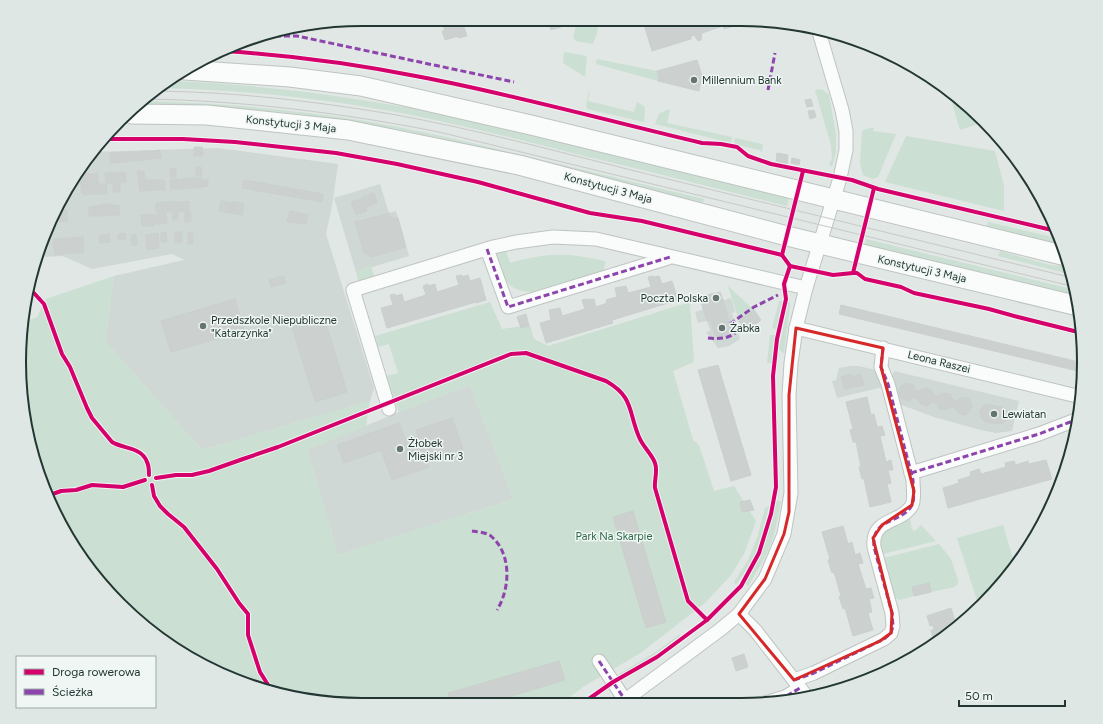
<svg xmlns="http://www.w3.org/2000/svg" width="1103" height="724" font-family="Figtree,sans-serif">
<rect width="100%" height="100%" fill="#e1e7e4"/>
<g fill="#cfd8d4">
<polygon points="218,148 338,164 332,206 326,234 374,388 370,401 202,450 105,341 114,276 184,260 172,254 92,269 63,256 45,257 42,245 45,231 91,152"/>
<polygon points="380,184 389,213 396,211 409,256 356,272 334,198"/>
<polygon points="731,298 735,312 732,313 740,339 729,346 718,348 706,332 710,331 707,321 698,323 695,312 714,306 714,303"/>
<polygon points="851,366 859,366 879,371 883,387 837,398 832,381 836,380 839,368"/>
<polygon points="894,371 1019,401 1012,431 996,433 981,430 934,417 899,404 892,377"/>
<polygon points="470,385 513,499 338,555 307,450 399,412"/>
</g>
<g fill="#cbdfd2">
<path d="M 583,22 L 597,23 C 600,28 595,38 593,44 L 576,41 L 573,38 L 576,25 Z"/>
<polygon points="564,52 587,56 585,77 563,63"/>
<polygon points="597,59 657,71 659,77 658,81 596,64"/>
<path d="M 167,81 C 268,84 366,99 465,118 L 789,198 L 787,206 C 719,189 652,172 584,156 C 533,143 482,130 431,119 C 342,100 250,90 159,88 Z"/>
<polygon points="818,89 823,90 829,95 836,134 836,151 832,167 829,164 832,158 831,145 815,90"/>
<polygon points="589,91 590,91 588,101 634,112 637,102 644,106 645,110 644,122 587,109 586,105"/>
<path d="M 145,101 C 219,103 292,109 365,121 C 422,131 478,144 534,158 C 591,172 647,185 704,199 L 703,203 C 680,197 656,194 632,188 C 563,172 494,150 424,135 C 332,115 237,106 142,104 Z"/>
<polygon points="961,101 965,112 965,109 970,108 984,122 960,130 952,103"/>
<polygon points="666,110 670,110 667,123 732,137 731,143 655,124 659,114"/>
<polygon points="870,128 874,128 873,131 896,134 878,177 873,179 863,175 860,163 862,133 863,130"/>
<polygon points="906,136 995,151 1004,186 1004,211 885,182"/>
<polygon points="735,138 763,144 762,152 759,150 734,144"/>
<polygon points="988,222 1060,239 1062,247 987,226"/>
<polygon points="866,239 1075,290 1076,295 864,246"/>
<path d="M 506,251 L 510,263 C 525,259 540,255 556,255 C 572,254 589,258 605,261 L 604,271 L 532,292 C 504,291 504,276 497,254 Z"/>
<polygon points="1000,251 1050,265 1070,267 1073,275 998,256"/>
<polygon points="371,265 374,276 358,281 356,271"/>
<polygon points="114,276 105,341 202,450 370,401 366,426 307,450 338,555 513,499 470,385 399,412 386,376 398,373 389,344 378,347 375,336 490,302 502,329 530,325 534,339 548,346 690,302 694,362 673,371 693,440 699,445 714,491 734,486 756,521 744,554 731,575 706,602 642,652 583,687 562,703 317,702 211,670 136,620 65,533 26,429 20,339 24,322 37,317 46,299"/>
<polygon points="728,286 754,310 739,321"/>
<polygon points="789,300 790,304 784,353 780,351 779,348"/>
<polygon points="779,301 783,301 777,330 772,328"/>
<polygon points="770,335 776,335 772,363 767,363"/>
<path d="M 776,501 L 781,501 C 778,515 776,530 771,544 C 765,559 756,573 748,586 L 746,584 L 745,582 C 761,555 770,531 776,501 Z"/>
<polygon points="769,506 760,542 752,561 736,585 734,582 748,560 757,538 765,508"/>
<path d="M 910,519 L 912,529 L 915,531 L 921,525 L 936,541 L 879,555 C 881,527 884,528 910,519 Z"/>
<polygon points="1003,525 1015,565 999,588 979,607 957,538"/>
<polygon points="939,544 951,559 958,580 958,583 955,587 931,592 929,583 912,587 914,596 899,600 891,596 881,562 884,558"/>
<polygon points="679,635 681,636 654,657 620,676 619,674 654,653"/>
</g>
<g fill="#ccd0cf" stroke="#cad0cd">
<polygon points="441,20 465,20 466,23 463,24 467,36 458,38 458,36 445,40 442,31 445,31"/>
<polygon points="521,20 542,20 523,26"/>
<polygon points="548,20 562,20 564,26 551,30"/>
<polygon points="643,21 748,22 724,29 723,26 702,33 701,40 698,41 694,35 691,36 691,39 652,51"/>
<polygon points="763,22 776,22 771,27 764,25"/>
<polygon points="697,60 702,76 699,91 658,81 659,77 657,71"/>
<polygon points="811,99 813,106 807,107 805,100"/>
<polygon points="960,100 970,108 965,109 965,112 961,101 957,102 957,101"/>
<polygon points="814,110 816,117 810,119 808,111"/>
<polygon points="194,147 202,147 203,156 194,156"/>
<polygon points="160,150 161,158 152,159 152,151"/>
<polygon points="144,151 144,160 135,161 135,152"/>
<polygon points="144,151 152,151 152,159 144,160"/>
<rect x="127" y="152" width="8" height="9"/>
<polygon points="127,152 127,162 110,163 110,153"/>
<polygon points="777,153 788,155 787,164 776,162"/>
<polygon points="792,158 800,160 799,165 791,163"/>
<polygon points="196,167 201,167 202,176 196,176"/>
<polygon points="176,168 176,178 171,178 170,169"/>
<polygon points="137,171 144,171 145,180 139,181"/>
<polygon points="125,172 126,182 120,182 119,173"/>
<polygon points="98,173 98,183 92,184 91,174"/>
<polygon points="105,173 112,173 112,183 106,183"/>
<polygon points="112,173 119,173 120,182 112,183"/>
<polygon points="83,174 91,174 92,184 81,185 80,177"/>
<polygon points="189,178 190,188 183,189 183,179"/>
<polygon points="189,178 196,178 196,188 190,188"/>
<polygon points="196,178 202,178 203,187 196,188"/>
<polygon points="183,179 183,189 177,189 176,180"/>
<polygon points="145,180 146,191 140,191 139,181"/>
<polygon points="145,180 151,180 152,190 146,191"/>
<polygon points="151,180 157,180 158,190 152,190"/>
<polygon points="157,180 164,180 165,190 158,190"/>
<polygon points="170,180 176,180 177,189 171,189"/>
<polygon points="202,180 208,180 208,186 203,187"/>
<polygon points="244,180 323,194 322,202 242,188"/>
<polygon points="120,183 120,192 113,192 113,184"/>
<polygon points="99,184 100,194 93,194 92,185"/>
<polygon points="99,184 106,184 107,194 100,194"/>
<polygon points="81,185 92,185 93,194 84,195 82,193"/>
<polygon points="374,193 377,203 365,207 367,211 355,215 356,214 351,202 362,199 362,197"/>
<polygon points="176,201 176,211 170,211 169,202"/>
<polygon points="189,201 189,211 183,211 183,202"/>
<polygon points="221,201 232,203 231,213 219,211"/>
<polygon points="233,201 244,204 242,215 231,213"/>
<polygon points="163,202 169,202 170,211 163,212"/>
<polygon points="163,202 163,212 156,212 156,203"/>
<rect x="176" y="202" width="7" height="9"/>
<polygon points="113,204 114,215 99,216 99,205"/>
<polygon points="119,205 120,215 114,215 113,206"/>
<polygon points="94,206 99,206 99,216 95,216"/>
<polygon points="94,206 95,216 89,216 89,207"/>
<polygon points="67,210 68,221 60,222 59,211"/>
<polygon points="290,211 308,215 306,224 287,222"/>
<polygon points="172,212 178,212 178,220 173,220"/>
<polygon points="185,212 191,212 191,220 188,222 185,222"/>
<polygon points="159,213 166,213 167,223 160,224"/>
<polygon points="389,213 390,216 395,219 398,218 406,247 393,251 383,215"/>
<polygon points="153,214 154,226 142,226 141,215"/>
<polygon points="153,215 159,215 160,224 154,224"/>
<polygon points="383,215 393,251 371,257 364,253 355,222"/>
<polygon points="166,232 167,242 161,242 161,233"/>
<rect x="175" y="232" width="7" height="10"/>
<polygon points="125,233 126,239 118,240 118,234"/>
<polygon points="158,233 159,248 147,250 146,235"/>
<polygon points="188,233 192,233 193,244 188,244"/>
<polygon points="109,234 110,242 100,243 99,236"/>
<polygon points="136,234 137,245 132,246 131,235"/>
<polygon points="83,237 84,252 77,253 75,238"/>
<polygon points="68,238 75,238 77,253 69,253"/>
<polygon points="68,238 69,253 62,254 61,239"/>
<polygon points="53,239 61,239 62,254 55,255"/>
<polygon points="462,275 462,277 468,275 470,281 480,278 486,300 476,303 476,302 387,328 381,308 393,305 390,295 395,294 396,296 402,294 404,302 426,295 423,286 428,284 429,286 435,284 437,292 459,285 456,276"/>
<polygon points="283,276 286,283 271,287 269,280"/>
<polygon points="653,276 654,277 659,276 662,284 672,281 678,300 612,320 613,323 546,343 540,323 551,320 549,310 560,308 562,316 585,309 582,300 588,299 588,300 594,299 596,307 607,303 606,300 617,297 615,288 626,286 628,293 651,287 648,277"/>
<polygon points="720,292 723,300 714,303 711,294"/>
<polygon points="711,294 715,306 703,309 700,297"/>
<polygon points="235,299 244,331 171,352 161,321"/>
<polygon points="723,300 727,314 707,321 703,309 715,306 714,303"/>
<polygon points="841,305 1083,363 1082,372 839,314"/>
<polygon points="754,310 761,320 746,331 739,321"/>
<polygon points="526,314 529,326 521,328 517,317"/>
<polygon points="727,314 732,333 716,338 710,320"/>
<polygon points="324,317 347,392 315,402 292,327"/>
<polygon points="718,365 751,475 731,481 698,370"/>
<polygon points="851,374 852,377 861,374 864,385 844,389 841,377"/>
<polygon points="906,383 913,385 916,391 919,391 917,398 914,397 909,401 902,399 899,393 900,387"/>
<polygon points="925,388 931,390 935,396 938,396 943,393 950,394 953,400 956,401 962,397 969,399 972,405 970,411 965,415 958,413 955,407 952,407 946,410 939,409 936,403 933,402 927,406 921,404 917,398 919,391"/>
<polygon points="867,397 871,415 874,414 877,427 882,426 885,435 880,436 886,462 891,460 893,470 888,470 891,483 887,484 891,502 870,507 864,479 862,479 859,467 861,467 856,442 853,442 850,430 853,429 846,402"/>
<polygon points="984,405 991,405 1001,407 1006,411 1007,418 1003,423 997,424 986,422 981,418 980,411"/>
<polygon points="452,418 463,449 427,462 429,467 392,480 381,450 344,463 337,445 399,423 406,441 418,436 416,430"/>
<polygon points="1076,427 1074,438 1071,428"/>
<polygon points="1046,460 1052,479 948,508 943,488 959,483 958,480 971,476 970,472 979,469 981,474 1006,467 1005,463 1014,461 1016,465 1028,461 1029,464"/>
<polygon points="750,500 754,510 742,512 740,502"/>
<polygon points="633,511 666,622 646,628 613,517"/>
<polygon points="843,526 848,544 852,542 855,555 860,553 863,563 858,564 866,589 871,588 874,598 869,599 872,612 868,613 873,630 853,636 845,608 843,609 839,597 841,596 834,572 832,573 828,560 830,559 822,532"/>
<polygon points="929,583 931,592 914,596 912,587"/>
<polygon points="951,608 957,628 950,634 935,643 931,630 934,630 933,625 930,626 927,616"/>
<polygon points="744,654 748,667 736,671 732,658"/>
<polygon points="559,661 565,680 488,703 427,703 449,697 448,693"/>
</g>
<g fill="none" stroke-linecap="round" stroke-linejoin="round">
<defs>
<g id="street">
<polyline points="487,249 508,307 668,258"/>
<polyline points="796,328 1081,397"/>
<polyline points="389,409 353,290 493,247 516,242 553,237 596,239 806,288"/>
<polyline points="911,473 1039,434 1078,419"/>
<polyline points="739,614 755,630 807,697"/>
<polyline points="599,661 625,700"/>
<path d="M 794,680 L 814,673 L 884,639 L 891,633 L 893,626 L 892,613 L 874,547 C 871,517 902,524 912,505 C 915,499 913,487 913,480 L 888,384 L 881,367 L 883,348"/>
<polyline points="620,704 721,629 739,614 765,579 784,534 791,493 789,395 791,363 796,328 806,288 840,178 846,150 846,131 842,110 819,32"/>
<polyline points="761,704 785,697 800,688"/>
</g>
<g id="secondary">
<polyline points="185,70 290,77 361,86 531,125 1066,256"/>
<polyline points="132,114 207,115 348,130 519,165 787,236 1078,306"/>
</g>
</defs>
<use href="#street" stroke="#bec4c1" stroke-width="15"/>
<use href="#secondary" stroke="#bec4c1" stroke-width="21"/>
<use href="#street" stroke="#fafbfb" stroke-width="13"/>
<use href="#secondary" stroke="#fafbfb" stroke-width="19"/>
<g stroke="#c6c9c8" stroke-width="1">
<path d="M 156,91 C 235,92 313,101 391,114 C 475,129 559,152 643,173 C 786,208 930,243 1073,278"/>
<path d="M 148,99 C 246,101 343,113 439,132 L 1075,287"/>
</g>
<g stroke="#8e44ad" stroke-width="3" stroke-dasharray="6 3" stroke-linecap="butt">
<polyline points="257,36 297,36 514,82"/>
<polyline points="768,90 775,53"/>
<polyline points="487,249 508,307 670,257"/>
<polyline points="730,324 754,307 778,295"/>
<path d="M 708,338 C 718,339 728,339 735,333"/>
<polyline points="911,473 1039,434 1078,419"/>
<path d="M 472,531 C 478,532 487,532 492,537 C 512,555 510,589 497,610"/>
<polyline points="599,661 625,700"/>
<path d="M 794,680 L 814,673 L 884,639 L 891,633 L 893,626 L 892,613 L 874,547 C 871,517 902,524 912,505 C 915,499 913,487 913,480 L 888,384 L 881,367 L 883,348"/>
<polyline points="761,704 785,697 800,688"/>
</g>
<defs>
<g id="cycleway">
<path d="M 223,51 C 289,55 356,64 421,77 C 516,95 608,121 702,143 L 721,144 L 737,147 L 748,156 L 771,164 L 852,180 L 878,189 L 1056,231"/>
<polyline points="105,139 183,139 235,142 336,153 397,164 478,182 590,213 642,221 782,255 790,266 833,275 853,273 857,273 865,279 901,287 914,293 989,309 1018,317 1082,333"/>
<polyline points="782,255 803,171"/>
<polyline points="853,273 874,188"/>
<path d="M 33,292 L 44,304 L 62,354 L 70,367 L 87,408 L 92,418 L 112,442 C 123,449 142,447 147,462 C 149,466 149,471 149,475"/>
<path d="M 156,478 L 176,475 L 192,475 L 209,471 L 243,459 L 278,447 L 511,354 L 526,353 L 606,381 C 634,397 628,411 639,437 C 643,447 652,454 655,463 C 658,471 654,480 655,488 L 688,601 L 707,620"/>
<polyline points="152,485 154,496 160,506 168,514 184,527 217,569 239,603 248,614 248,635 260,672 270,688"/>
<polyline points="50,495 61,491 76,490 92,485 123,487 145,480"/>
<polyline points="583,703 613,682 657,657 707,620 741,586 759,553 771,514 776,487 773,376 777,339 786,299 784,284 790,266"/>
</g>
</defs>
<use href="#cycleway" stroke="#eff6f3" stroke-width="6"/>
<use href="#cycleway" stroke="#d6006c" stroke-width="4"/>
</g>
<path fill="none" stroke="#d62828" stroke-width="3" stroke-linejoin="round" d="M 796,328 L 883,348 L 881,367 L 914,491 L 912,505 L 882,525 L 873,538 L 892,613 L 891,633 L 880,641 L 794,680 L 739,614 L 765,579 L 784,534 L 789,512 L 789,395 Z"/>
<g fill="#657571" stroke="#eff6f3" stroke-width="1.5">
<circle cx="694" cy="80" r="4"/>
<circle cx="716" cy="298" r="4"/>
<circle cx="203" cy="326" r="4"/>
<circle cx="722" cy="328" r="4"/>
<circle cx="994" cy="414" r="4"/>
<circle cx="400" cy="449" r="4"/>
</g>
<g text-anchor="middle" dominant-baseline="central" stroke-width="3" stroke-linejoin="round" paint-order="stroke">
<g font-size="11" fill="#223733" stroke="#eff6f3" text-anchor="start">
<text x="702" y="80">Millennium Bank</text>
<text x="708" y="298" text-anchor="end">Poczta Polska</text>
<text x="211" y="320">Przedszkole Niepubliczne<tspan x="211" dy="13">"Katarzynka"</tspan></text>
<text x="730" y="328">Żabka</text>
<text x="1002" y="414">Lewiatan</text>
<text x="408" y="443">Żłobek<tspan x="408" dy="13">Miejski nr 3</tspan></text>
</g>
<g font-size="11" fill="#223733" stroke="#eff6f3">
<text transform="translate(291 124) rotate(6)">Konstytucji 3 Maja</text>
<text transform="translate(608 188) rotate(15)">Konstytucji 3 Maja</text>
<text transform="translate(922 269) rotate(13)">Konstytucji 3 Maja</text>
<text transform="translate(939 362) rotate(14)">Leona Raszei</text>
</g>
<g font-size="11" fill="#2f6a4a" stroke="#eff6f3">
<text x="614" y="536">Park Na Skarpie</text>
</g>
</g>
<path d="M0 0H1103V724H0ZM362 26H741A336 336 0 0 1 1077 362V362A336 336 0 0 1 741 698H362A336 336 0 0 1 26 362V362A336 336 0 0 1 362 26Z" fill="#dfe7e4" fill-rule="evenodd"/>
<path fill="none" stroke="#223733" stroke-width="2" d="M362 26H741A336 336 0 0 1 1077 362V362A336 336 0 0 1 741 698H362A336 336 0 0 1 26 362V362A336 336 0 0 1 362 26Z"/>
<rect x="16" y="656" width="140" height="52" fill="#eff6f3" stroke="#9daaa6"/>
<rect x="24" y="669" width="20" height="6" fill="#d6006c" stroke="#9daaa6"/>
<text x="52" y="676" font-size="12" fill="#223733">Droga rowerowa</text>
<rect x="24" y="689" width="20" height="6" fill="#8e44ad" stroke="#9daaa6"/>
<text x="52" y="696" font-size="12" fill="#223733">Ścieżka</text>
<path d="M959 700v6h106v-6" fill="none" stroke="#223733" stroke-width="2"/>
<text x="965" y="700" font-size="12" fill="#223733" stroke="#eff6f3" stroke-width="3" paint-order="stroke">50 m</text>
</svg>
